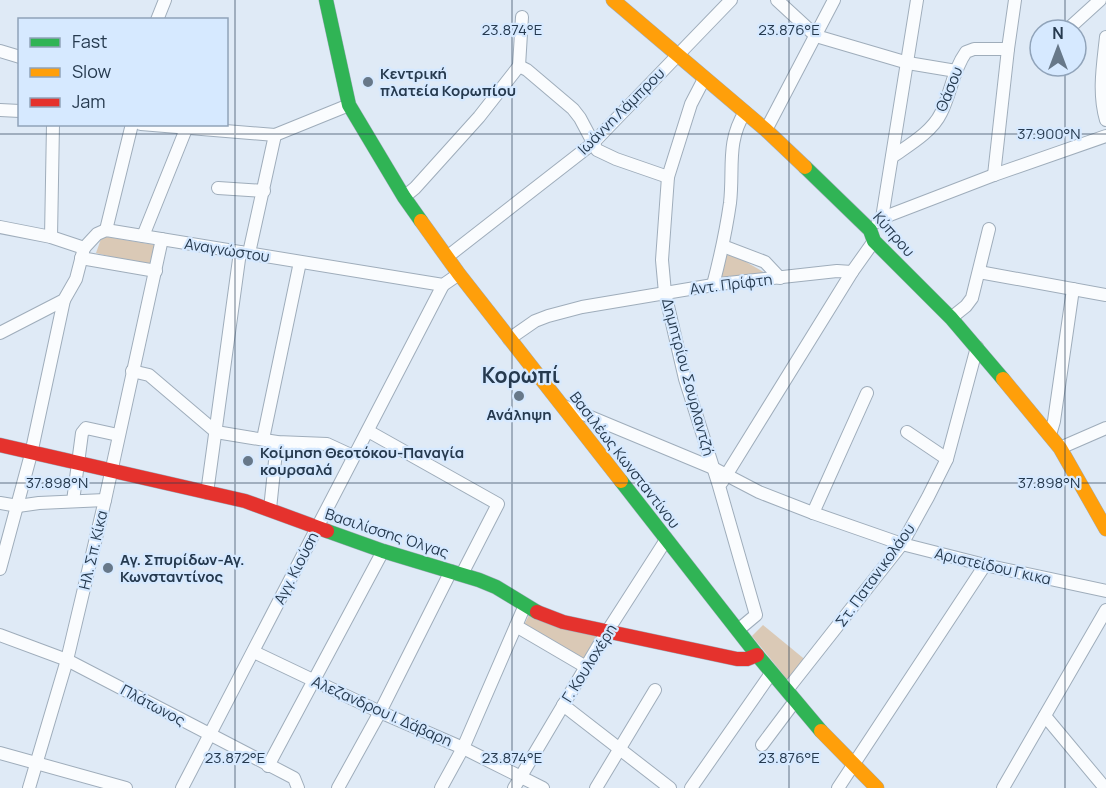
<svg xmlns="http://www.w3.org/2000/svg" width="1106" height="788" font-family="Manrope,sans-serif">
<rect width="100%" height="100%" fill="#dfeaf6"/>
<g fill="#dac9b6">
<polygon points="102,236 155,245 149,266 96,253"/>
<polygon points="727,251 774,278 719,284"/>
<polygon points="530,613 603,639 586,667 522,629"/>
<polygon points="763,625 808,662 790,683 752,636"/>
</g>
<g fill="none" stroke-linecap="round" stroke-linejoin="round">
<defs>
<g id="street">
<polyline points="777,0 816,36 908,63 956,71"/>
<polyline points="157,20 165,0"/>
<polyline points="1067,30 1100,0"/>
<path d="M 1106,37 C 1103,65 1098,93 1106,120"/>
<polyline points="0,51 20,57"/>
<polyline points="519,66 527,70 573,109 580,118 597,150 616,159 668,177"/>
<polyline points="704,79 691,104 668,177 662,260 665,293 685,379 719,486 756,615 738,630"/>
<polyline points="0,110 20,111"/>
<polyline points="141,124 275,135 349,105"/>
<polyline points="766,130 834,0"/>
<path d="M 892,157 C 909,145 932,132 941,113 C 951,93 953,70 966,52 L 974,49 L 1008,49 L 1015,0"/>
<polyline points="994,175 1008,49"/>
<polyline points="218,188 264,191"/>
<polyline points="404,197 415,188 479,117 519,66 522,17"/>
<polyline points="882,218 994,175 1106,136"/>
<polyline points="878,222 882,218 917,0"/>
<polyline points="0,227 51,237 84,248"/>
<polyline points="106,230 132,124"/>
<polyline points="143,236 186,129"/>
<polyline points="51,237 53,124"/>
<polyline points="723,246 765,262 780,278"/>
<polyline points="84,248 97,234 106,230 443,285 459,274"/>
<polyline points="249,253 275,135"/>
<polyline points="447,257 592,144 731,0"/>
<polyline points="81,258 156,271"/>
<polyline points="979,272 1106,295"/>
<path d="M 713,285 C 720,258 726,231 730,203 C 734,169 726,142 745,112"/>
<polyline points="951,318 966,306 972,298 989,229"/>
<polyline points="0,333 64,300 76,279 84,248"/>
<polyline points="509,339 535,321 548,316 582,307 719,284 837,271 852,272"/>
<polyline points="132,371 149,375 216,432 277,442 327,444 353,456"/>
<polyline points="564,406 713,468 759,492 813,513 902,544 985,565 1106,591"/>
<polyline points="368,431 498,504 462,574"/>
<polyline points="907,432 947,459"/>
<polyline points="1050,435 1054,421 1073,289"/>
<polyline points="263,439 300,262"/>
<polyline points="1060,448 1106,428"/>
<polyline points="722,482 852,272 874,241"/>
<polyline points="207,493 240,252"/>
<polyline points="73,501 82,433 86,428 118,435"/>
<polyline points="0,503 18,506 39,503 105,500"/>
<polyline points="270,509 277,442"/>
<polyline points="813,513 867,393"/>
<polyline points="0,569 31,454 64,300"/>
<polyline points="516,626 586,667"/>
<polyline points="0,635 67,660 294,778 298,788"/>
<polyline points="254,652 380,712 463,748 543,788"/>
<polyline points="787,690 902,544 928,497 947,459 977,347"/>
<polyline points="563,705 670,788"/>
<polyline points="1045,716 1105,788"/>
<polyline points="762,745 795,701"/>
<polyline points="0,753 126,788"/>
<polyline points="268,766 383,551"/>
<polyline points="29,788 67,660 105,500 162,239"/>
<polyline points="182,788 443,285"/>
<polyline points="338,788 380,712 451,571"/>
<polyline points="441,788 463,748 525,605"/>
<polyline points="514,788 603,638 664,543 666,538"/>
<polyline points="596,788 655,690"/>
<polyline points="691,788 772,672"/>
<polyline points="838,788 985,565"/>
<polyline points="1003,788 1106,610"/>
</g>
<g id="fast">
<polyline points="326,0 349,105 404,197 421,221"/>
<polyline points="805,167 870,230 874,241 951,318 1003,379"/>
<polyline points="621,481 757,655 821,731"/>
<polyline points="327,531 383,551 479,580 496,587 537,612"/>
</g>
<g id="slow">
<polyline points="613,0 766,130 805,167"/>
<polyline points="421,221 459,274 621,481"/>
<polyline points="1003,379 1060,448 1106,529"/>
<polyline points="821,731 877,788"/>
</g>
<g id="jam">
<polyline points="0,445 245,501 327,531"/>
<polyline points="537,612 563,622 737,659 747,659 757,655"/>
</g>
</defs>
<use href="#street" stroke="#9fadbb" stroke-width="14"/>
<use href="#fast" stroke="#9fadbb" stroke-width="15"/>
<use href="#slow" stroke="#9fadbb" stroke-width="15"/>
<use href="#jam" stroke="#9fadbb" stroke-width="15"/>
<use href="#street" stroke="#fafcfe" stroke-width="12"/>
<use href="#fast" stroke="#30b455" stroke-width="14"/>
<use href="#slow" stroke="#ff9f0a" stroke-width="14"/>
<use href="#jam" stroke="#e5322d" stroke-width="14"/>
</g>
<path fill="none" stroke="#263a4f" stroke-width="1.5" stroke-opacity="0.45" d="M 235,0 L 235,788M 512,0 L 512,788M 789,0 L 789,788M 1065,0 L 1065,30M 1065,66 L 1065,788M 0,134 L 1106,134M 0,483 L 1106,483"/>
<g fill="#677889" stroke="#d6e9ff" stroke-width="2">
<circle cx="368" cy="82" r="6"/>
<circle cx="519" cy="396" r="6"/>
<circle cx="248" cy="461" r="6"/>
<circle cx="108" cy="568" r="6"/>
</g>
<g text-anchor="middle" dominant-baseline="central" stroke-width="4.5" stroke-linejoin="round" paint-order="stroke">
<g font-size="15" font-weight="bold" fill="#263a4f" stroke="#d6e9ff" text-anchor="start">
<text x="380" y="73">Κεντρική<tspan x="380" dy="17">πλατεία Κορωπίου</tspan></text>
<text x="519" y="414" text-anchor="middle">Ανάληψη</text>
<text x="260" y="452">Κοίμηση Θεοτόκου-Παναγία<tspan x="260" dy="17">κουρσαλά</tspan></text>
<text x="120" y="559">Αγ. Σπυρίδων-Αγ.<tspan x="120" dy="17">Κωνσταντίνος</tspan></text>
</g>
<g font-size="15" fill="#263a4f" stroke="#d6e9ff">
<text transform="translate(949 89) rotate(-68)">Θάσου</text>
<text transform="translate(621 111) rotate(-45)">Ιωάννη Λάμπρου</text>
<text transform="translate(894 234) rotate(49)">Κύπρου</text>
<text transform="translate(227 250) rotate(9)">Αναγνώστου</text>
<text transform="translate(731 284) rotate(-7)">Αντ. Πρίφτη</text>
<text transform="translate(688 377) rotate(75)">Δημητρίου Σουρλαντζή</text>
<text transform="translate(625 460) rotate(52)">Βασιλέως Κωνσταντίνου</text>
<text transform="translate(387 533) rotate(18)">Βασιλίσσης Όλγας</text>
<text transform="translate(93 550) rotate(-77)">Ηλ. Σπ. Κίκα</text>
<text transform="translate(993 566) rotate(13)">Αριστείδου Γκικα</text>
<text transform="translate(296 568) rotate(-63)">Αγγ. Κιούση</text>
<text transform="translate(875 575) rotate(-54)">Στ. Πατανικολάου</text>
<text transform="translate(589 663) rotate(-58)">Γ. Κουλοχέρη</text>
<text transform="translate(153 705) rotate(28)">Πλάτωνος</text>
<text transform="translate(382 711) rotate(24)">Αλεζανδρου Ι. Δάβαρη</text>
</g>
<g font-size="21" font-weight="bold" fill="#263a4f" stroke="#d6e9ff">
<text x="521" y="375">Κορωπί</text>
</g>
</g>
<g font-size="15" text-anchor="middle" fill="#263a4f" stroke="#d6e9ff" stroke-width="4.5" stroke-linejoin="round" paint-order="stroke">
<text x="512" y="35">23.874°E</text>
<text x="789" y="35">23.876°E</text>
<text x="1049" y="139">37.900°N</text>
<text x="57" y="488">37.898°N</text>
<text x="1049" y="488">37.898°N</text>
<text x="235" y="763">23.872°E</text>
<text x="512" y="763">23.874°E</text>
<text x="789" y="763">23.876°E</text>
</g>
<rect x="18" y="18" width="210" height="108" fill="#d6e9ff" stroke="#90a3b9" stroke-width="1.5"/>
<rect x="30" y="38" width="30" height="9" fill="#30b455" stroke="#90a3b9" stroke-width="1.5"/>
<text x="72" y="48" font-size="18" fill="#263a4f">Fast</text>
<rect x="30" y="68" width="30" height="9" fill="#ff9f0a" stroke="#90a3b9" stroke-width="1.5"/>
<text x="72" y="78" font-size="18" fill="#263a4f">Slow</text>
<rect x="30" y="98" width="30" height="9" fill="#e5322d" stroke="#90a3b9" stroke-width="1.5"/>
<text x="72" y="108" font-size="18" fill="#263a4f">Jam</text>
<g transform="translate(1058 48)"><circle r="28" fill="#d6e9ff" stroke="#90a3b9" stroke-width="1.5"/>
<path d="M0-4.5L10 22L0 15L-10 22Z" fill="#677889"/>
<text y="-9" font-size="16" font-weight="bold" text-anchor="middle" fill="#263a4f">N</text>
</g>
</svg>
